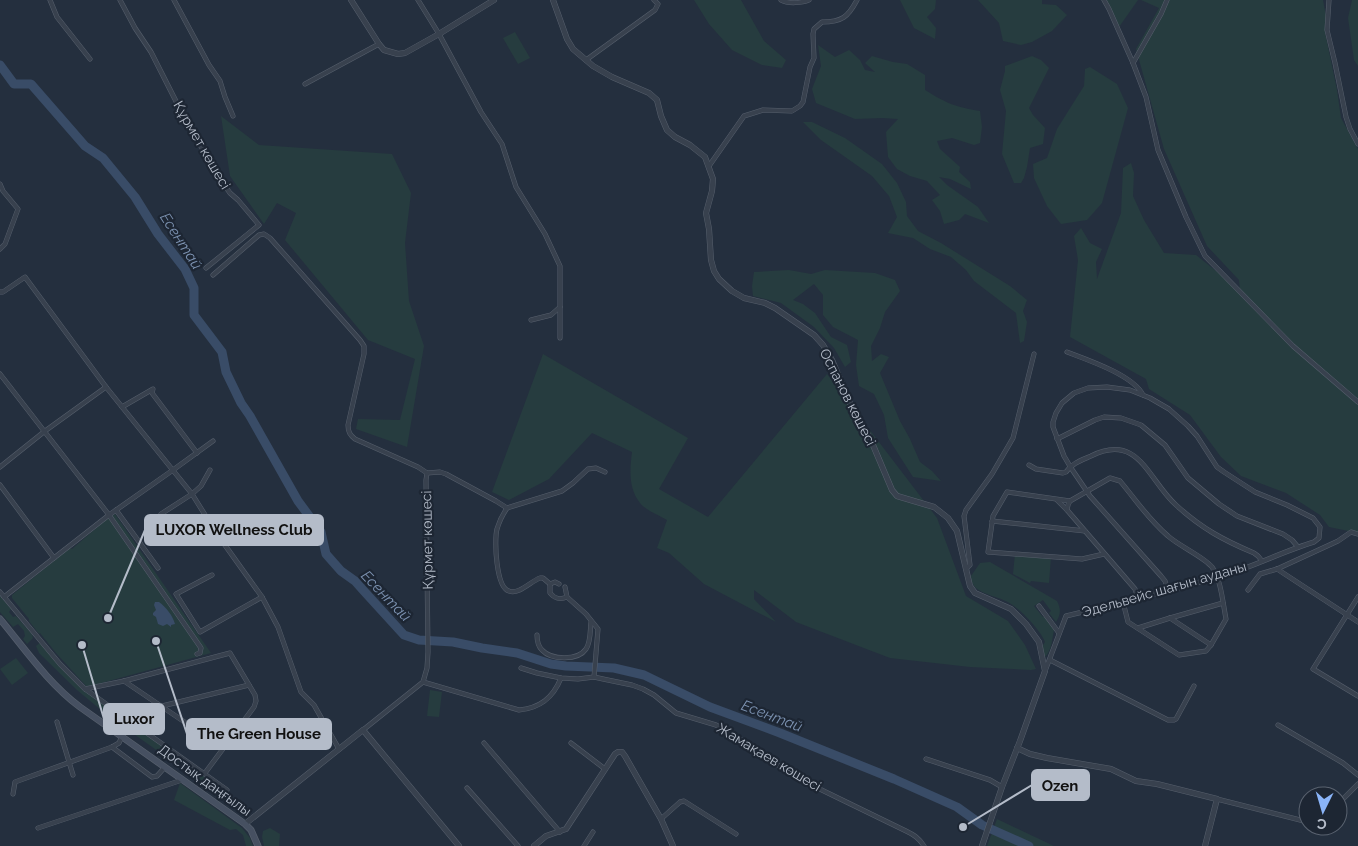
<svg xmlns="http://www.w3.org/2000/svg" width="1358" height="846" font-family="Raleway,sans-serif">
<rect width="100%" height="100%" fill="#242f3e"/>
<g fill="#263c3f">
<polygon points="694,0 741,0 764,41 786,60 782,68 762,65 732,50 709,24"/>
<polygon points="900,0 936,0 935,9 927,17 936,28 935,39 914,28"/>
<polygon points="978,0 1042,0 1042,4 1056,5 1067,15 1052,31 1032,42 1021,45 1003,41 999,23"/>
<polygon points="1101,0 1138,0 1119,27"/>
<polygon points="1141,0 1323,0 1326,16 1325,32 1337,90 1341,118 1358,149 1358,533 1329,527 1320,515 1286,493 1241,476 1221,457 1190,415 1149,389 1146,379 1070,337 1078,260 1074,236 1081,228 1090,243 1102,249 1096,262 1097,279 1121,213 1123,168 1131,163 1134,173 1133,196 1144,220 1164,253 1196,255 1240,290 1239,280 1207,246 1164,149 1136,49 1159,8"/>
<polygon points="1352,0 1358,0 1358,66 1354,60 1348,18"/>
<polygon points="515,32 530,58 518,64 503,38"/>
<path d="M 818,45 L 835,57 L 849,50 L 860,60 L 865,70 L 875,72 L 865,63 L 872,56 L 893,62 L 907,64 L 925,75 L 925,90 C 946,103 955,107 980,111 L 982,127 L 980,143 L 974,145 L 952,138 L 937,141 L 940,149 L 960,167 L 959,172 L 970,182 L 971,189 L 950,179 L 939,177 L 947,185 L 978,207 L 989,223 L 965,214 L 959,220 L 944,224 L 940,211 L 932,200 L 940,195 L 927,181 L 910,176 L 897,169 L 888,157 L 886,132 L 898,119 L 883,118 L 855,119 L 816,103 L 812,89 L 821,66 Z"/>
<polygon points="1032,56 1041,60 1049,68 1029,108 1033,115 1045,128 1043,144 1030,148 1027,167 1024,178 1021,183 1014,183 1002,154 1006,111 1000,90 1005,71 1005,66"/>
<polygon points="1090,67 1117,84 1128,108 1102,203 1087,220 1061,224 1047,206 1034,178 1033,164 1047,158 1057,129 1084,86 1085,69"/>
<polygon points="221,116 259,145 392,154 411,193 405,243 409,301 424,346 407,447 356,429 358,419 400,420 415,359 368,340 285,240 296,213 277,203 264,224 230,176"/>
<polygon points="803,122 812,122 845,138 882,164 897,183 906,202 907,216 918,231 941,243 1010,286 1027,300 1023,311 1027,322 1024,341 1020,343 1016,313 974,281 966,270 951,257 930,249 913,238 888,233 897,217 889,196 872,176 821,140"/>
<polygon points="789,270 811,274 825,270 875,273 895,280 900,291 885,312 880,328 871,346 872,361 881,354 889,357 880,373 900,421 910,439 920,462 932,471 941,481 913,477 888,438 884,415 874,394 859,386 856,365 858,340 833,327 823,315 823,295 814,284 793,300 803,304 815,313 831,337 847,345 851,362 845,367 834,348 814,327 781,303 753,296 752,286 754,272"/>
<path d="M 543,354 L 688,438 L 659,489 L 708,517 L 827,374 L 937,518 L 966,596 L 1008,621 L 1025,645 L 1036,669 L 1031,670 L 970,667 L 890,658 L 796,622 L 754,590 L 754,599 L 776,622 L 704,584 L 669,553 L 657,548 L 667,520 C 660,516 644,509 640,503 C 628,488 630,469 632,452 L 592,433 L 549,479 L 509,500 L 492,492 Z"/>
<polygon points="115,514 211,653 87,687 56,653 40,633 39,634 29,621 29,619 12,598 12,595 70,548 72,549 108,518"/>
<polygon points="1015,554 1051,557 1049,583 1031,581 1030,583 1013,574"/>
<path d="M 990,562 L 1057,601 C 1061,609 1061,614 1056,622 L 1049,613 L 1051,611 L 1043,600 L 1034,606 L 1043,617 L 1045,616 L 1054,630 C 1052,639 1052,650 1045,657 L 1042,647 L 1045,642 C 1040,630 1022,611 1011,604 C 1002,597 977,594 973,584 C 971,582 971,579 971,576 L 980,563 Z"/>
<polygon points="0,596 11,609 9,612 13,617 16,616 32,634 33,638 27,644 23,639 25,636 24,631 18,624 13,627 0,612"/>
<polygon points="41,642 59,666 83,690 201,774 250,812 248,815 107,715 77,690 39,653 36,646"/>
<polygon points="16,658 28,673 12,685 0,669"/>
<polygon points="430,690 442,692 439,717 427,716"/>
<polygon points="180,783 242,828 250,838 253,846 246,846 243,835 236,829 230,830 174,800"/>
<polygon points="997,819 1054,846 987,846"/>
<polygon points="270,828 280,834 279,846 264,846 262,837 263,831"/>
</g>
<path fill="#394c67" d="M 155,602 L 159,602 C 166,607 173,616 175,624 L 171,625 L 171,627 L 167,624 L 163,626 L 158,624 L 156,617 L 153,615 L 153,613 L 156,610 L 154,605 Z"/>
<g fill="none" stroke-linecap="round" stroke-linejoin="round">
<polyline stroke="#394c67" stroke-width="9" points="0,65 14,84 31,84 85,146 103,158 135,197 158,234 185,269 194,288 194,315 222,352 226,372 241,403 250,416 298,501 321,532 326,554 341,571 355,581 363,590 404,635 419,640 453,642 482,648 517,653 551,664 566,666 614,668 644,675 710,707 780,733 894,779 957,807 982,825 1029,846"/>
<defs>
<g id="minor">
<polyline points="50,0 57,17 90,59"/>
<polyline points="120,0 135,28 151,52 184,117 218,176 230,193 238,200 259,225 206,268"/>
<polyline points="174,0 209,65 220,81 225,97 233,116"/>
<polyline points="418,0 439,34 481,112 502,144 516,187 545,234 560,266 560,307 551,315 531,320"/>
<path d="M 781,0 C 788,4 802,3 809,0"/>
<polyline points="1104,0 1109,9 1133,63 1146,97 1158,150 1186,217 1205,256 1293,346 1358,402"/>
<polyline points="1329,0 1327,30 1335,63 1346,117 1350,129 1358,144"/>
<polyline points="586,60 655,10 658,4 654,0"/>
<polyline points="1133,63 1161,14 1167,0"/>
<polyline points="305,84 379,44"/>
<path d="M 709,166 L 744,116 L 763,110 L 792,111 L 800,106 L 803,102 L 810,67 L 814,58 L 813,34 L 814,29 L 822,22 C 842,22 848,17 857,0"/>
<polyline points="0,184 3,191 18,209 5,244 0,249"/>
<path d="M 213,275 L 259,235 L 264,234 L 270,238 L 360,340 L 364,346 L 364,354 L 348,425 C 348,432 350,435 355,439 L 418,467 L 427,473 L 426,480 L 428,652 L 427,668 L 423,682 L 363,730"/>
<polyline points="0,292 3,292 25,277 106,387 192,494 217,534 262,597 200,632 176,594 212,575"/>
<polyline points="560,338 560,307"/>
<path d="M 1067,352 C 1088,360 1133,375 1143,395"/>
<polyline points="0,374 109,515 201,648 200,653 197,654"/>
<polyline points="122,407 153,389 152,393 197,453"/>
<polyline points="1057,439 1095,420 1104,417 1121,418 1141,425 1165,445 1188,478 1219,504 1237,516 1283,534 1292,540 1298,547"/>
<path d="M 1029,465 L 1036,469 L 1063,473 L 1066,472 C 1072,463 1082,460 1091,456 C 1139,432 1148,480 1176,505 C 1201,528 1223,540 1254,553 L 1258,556 L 1262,561"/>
<polyline points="0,467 45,431 106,387"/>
<polyline points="427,473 440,472 446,474 496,501 507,508"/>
<polyline points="0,485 54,558"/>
<polyline points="1057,500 1067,510"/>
<polyline points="1070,501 1007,492 993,516 988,552 1082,559 1104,554"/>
<polyline points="116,510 158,568"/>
<polyline points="161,514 192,494 201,486 210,470"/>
<polyline points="992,521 1085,531"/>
<polyline points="966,569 970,565 964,516 966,510 992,474 1013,438 1034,354"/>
<polyline points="1277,569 1358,622"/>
<path d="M 550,584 L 550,593 C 555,599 560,600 567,597"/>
<path d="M 559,584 L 555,582 L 550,584 L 543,578 L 540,578 C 531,581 519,595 509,591 C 496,588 494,540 497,529 C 499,522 503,514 507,508 L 562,491 L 573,483 L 588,469 L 596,468 L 605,472"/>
<polyline points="565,587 567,597 586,614 598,629 594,677"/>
<polyline points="1248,590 1260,574 1277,569 1338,541 1351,532 1358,534"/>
<polyline points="0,592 60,664 85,689 227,790"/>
<polyline points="4,597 109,515 173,470 213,441"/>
<polyline points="262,597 278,627 301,692 314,705 339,749"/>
<polyline points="1358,597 1313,669 1358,696"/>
<path d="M 1123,602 L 1128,622 L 1179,655 L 1206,651 L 1211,645 L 1226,619 C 1223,604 1221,579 1212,567 C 1204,557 1179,546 1168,536 C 1148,519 1136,500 1120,481 L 1110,478 L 1070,501 L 1068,505 L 1067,510 L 1135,589 L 1138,598"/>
<polyline points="1039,606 1059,633"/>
<polyline points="1170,618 1211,645"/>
<polyline points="1138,628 1170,618 1223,603"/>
<path d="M 537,635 C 537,641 538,646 542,650 C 551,660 578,661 586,649 C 591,642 590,630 591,622"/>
<polyline points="1050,660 1168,720 1174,720 1176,719 1194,686"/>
<path d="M 521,668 L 537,673 L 561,678 L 578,679 L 594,677 L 603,679 L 632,685 L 643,689 L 654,695 L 676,713 L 716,725 L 748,744 L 795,777 L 906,831 C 914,835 919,838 924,846"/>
<path d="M 1045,671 L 1066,616 C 1120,603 1175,590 1228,574 C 1257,565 1284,551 1314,542 L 1319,538 L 1320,527 L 1313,518 L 1287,505 L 1255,492 L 1224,472 L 1217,467 L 1197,436 L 1188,426 L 1169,409 L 1150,398 L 1130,390 L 1107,387 L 1088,388 L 1074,393 L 1062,403 L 1056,413 L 1053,422 L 1053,427 L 1064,456 L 1071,468 L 1090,496 L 1161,576 L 1165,581 L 1168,590"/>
<polyline points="124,681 223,748"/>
<path d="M 423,682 L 519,710 C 540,708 553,698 561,678"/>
<polyline points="85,689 124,681 230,653 255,695 256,701 254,707 205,773"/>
<polyline points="162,706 249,685"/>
<polyline points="57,722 73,775"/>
<polyline points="1278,725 1343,763 1358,775"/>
<polyline points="484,743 560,832"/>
<polyline points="571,743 605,769"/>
<polyline points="112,747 152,777 157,776 165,767"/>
<polyline points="926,759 990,780 1002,787"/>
<polyline points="467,788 518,846"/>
<polyline points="13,794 15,782 112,747 119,743 122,736"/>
<polyline points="1217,799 1308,822"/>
<polyline points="1338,804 1358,784"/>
<polyline points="661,819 680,802 684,801 736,834"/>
<polyline points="38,828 182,780"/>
<polyline points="584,846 593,832"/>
</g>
<g id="tertiary">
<polyline points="351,0 379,44 384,50 398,54 405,53 439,34 494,0"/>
<polyline points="553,0 567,39 573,49 593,66 612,77 649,93 657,100 661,116 667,130 675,137 690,145 705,157 713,179 712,191 706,213 709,229 711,260 714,271 719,279 732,291 744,298 765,303 775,308 814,335 823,345 832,360 850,403 870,438 892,490 897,496 934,507 948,518 957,531 970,586 975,593 1011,609 1026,624 1039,642 1045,671 1020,741 1002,787 982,846"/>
<polyline points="1017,748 1030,754 1047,758 1111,769 1136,781 1157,784 1217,799 1205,846"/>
<polyline points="245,824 363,730 459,846"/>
<polyline points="534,846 546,836 566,829 615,754 618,752 622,752 625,756 661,819 673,846"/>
</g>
<path id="secondary" d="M 0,619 C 25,649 48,683 80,707 L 245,824 L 251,830 L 258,846"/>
</defs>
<use href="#minor" stroke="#565f6c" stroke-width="5"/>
<use href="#tertiary" stroke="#565f6c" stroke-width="6"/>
<use href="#secondary" stroke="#565f6c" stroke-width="7"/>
<use href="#minor" stroke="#38414e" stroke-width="4"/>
<use href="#tertiary" stroke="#38414e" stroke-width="5"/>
<use href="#secondary" stroke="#465061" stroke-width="5.5"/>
</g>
<g text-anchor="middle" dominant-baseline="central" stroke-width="4.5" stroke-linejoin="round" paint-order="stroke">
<g font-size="14" fill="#b4bcc9" stroke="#1d2633">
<text transform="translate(202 145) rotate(60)">Құрмет көшесі</text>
<text transform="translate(848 397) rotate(63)">Оспанов көшесі</text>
<text transform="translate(427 540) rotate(-91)">Құрмет көшесі</text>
<text transform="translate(1164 589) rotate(-16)">Эдельвейс шағын ауданы</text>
<text transform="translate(769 757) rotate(31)">Жамақаев көшесі</text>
<text transform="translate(205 780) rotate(36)">Достық даңғылы</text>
</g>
<g font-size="15" font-style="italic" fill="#7c92b1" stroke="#1d2633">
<text transform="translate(181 241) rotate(57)">Есентай</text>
<text transform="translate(386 596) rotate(46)">Есентай</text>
<text transform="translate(772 716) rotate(21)">Есентай</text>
</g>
</g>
<path fill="none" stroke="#b4bcc9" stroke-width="2" d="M108 618L145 530M82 645L104 719M156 641L187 734M963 827L1032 785"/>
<g fill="#b4bcc9" stroke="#1d2633" stroke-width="2">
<circle cx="108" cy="618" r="5"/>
<circle cx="82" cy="645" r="5"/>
<circle cx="156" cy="641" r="5"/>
<circle cx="963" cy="827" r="5"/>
</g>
<g fill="#b4bcc9" stroke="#b4bcc9" stroke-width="2">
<rect x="145" y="515" width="178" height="30" rx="5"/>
<rect x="104" y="704" width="60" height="30" rx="5"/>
<rect x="187" y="719" width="144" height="30" rx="5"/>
<rect x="1032" y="770" width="57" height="30" rx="5"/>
</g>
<g font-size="15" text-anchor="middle" font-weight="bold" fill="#111">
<text x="234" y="535">LUXOR Wellness Club</text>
<text x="134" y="724">Luxor</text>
<text x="259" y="739">The Green House</text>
<text x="1060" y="791">Ozen</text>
</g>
<g transform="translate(1323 811) rotate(185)"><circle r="24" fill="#1d2633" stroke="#59626f"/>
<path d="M0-4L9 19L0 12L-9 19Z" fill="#8ab4f8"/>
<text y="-8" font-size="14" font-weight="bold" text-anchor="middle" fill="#b4bcc9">С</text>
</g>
</svg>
